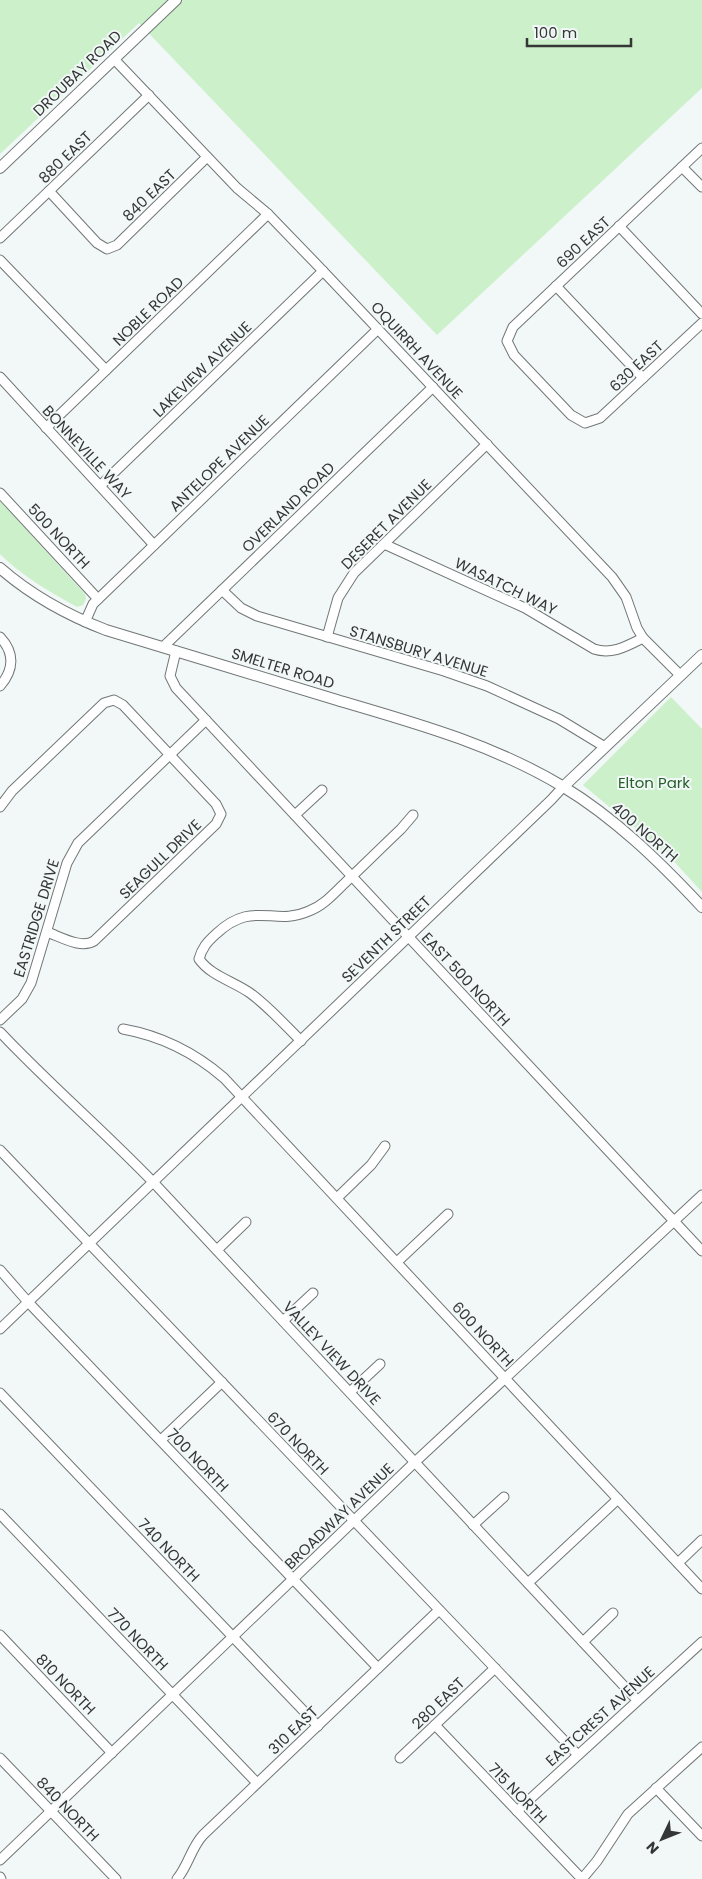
<svg xmlns="http://www.w3.org/2000/svg" width="702" height="1879" font-family="Poppins,sans-serif">
<rect width="100%" height="100%" fill="#f1f8f7"/>
<g fill="#ccf0ca">
<polygon points="0,0 702,0 702,88 437,335 139,23 0,154"/>
<path d="M 0,501 L 85,594 L 86,599 L 83,605 L 77,607 C 50,592 22,576 0,554 Z"/>
<polygon points="671,697 702,729 702,892 669,856 583,785"/>
</g>
<g fill="none" stroke-linecap="round" stroke-linejoin="round">
<defs>
<g id="minor">
<polyline points="114,59 237,188 268,214 323,271 612,577 626,597 637,628 643,638 680,675"/>
<polyline points="702,148 513,327 507,341 514,355 571,415 585,423 600,418 702,323"/>
<polyline points="682,167 702,187"/>
<polyline points="49,191 97,243 107,249 117,245 207,157"/>
<polyline points="619,226 702,314"/>
<polyline points="0,238 149,95"/>
<polyline points="0,260 106,370"/>
<polyline points="556,286 643,378"/>
<polyline points="0,377 154,545"/>
<polyline points="46,428 268,214"/>
<polyline points="100,486 323,271"/>
<polyline points="0,493 98,599"/>
<path d="M 384,544 L 525,608 L 594,649 C 612,655 627,646 643,638"/>
<polyline points="222,590 241,608 257,616 444,671 487,686 559,719 605,747"/>
<polyline points="85,622 93,604 378,329"/>
<path d="M 0,637 C 15,653 14,670 0,686"/>
<polyline points="327,637 338,598 354,573 487,444"/>
<polyline points="163,647 433,387"/>
<polyline points="176,651 170,676 176,688 702,1251"/>
<path d="M 0,807 L 12,791 L 104,703 L 114,700 L 123,705 L 216,804 L 221,814 L 216,824 L 94,941 C 81,949 61,937 47,932"/>
<polyline points="295,815 322,790"/>
<polyline points="0,1020 22,999 31,983 67,863 78,843 206,720"/>
<path d="M 123,1029 C 162,1036 194,1052 224,1078 L 702,1589"/>
<path d="M 0,1032 C 50,1085 104,1131 154,1183 L 637,1700"/>
<path d="M 301,1041 C 285,1025 269,1007 250,993 C 233,981 211,976 199,959 C 202,948 207,942 216,934 C 253,899 274,927 309,911 C 325,905 336,891 348,880 C 366,863 383,846 401,829 L 413,815"/>
<polyline points="0,1150 577,1754"/>
<polyline points="337,1198 371,1165 385,1146"/>
<polyline points="217,1250 246,1222"/>
<polyline points="397,1262 448,1214"/>
<polyline points="0,1270 28,1302 378,1668"/>
<polyline points="283,1321 313,1293"/>
<polyline points="0,1329 551,800 563,787"/>
<polyline points="350,1392 380,1364"/>
<polyline points="0,1393 318,1726"/>
<polyline points="161,1440 222,1382"/>
<polyline points="0,1514 257,1783"/>
<polyline points="473,1525 504,1497"/>
<polyline points="678,1563 702,1540"/>
<polyline points="528,1583 618,1499"/>
<polyline points="0,1635 112,1753"/>
<polyline points="583,1642 613,1613"/>
<polyline points="435,1725 582,1879"/>
<polyline points="0,1758 116,1879"/>
<polyline points="400,1758 495,1668"/>
<polyline points="656,1788 702,1836"/>
<polyline points="517,1811 702,1642"/>
<polyline points="0,1860 415,1462 702,1195"/>
<polyline points="0,1877 1,1879"/>
<path d="M 177,1879 C 188,1866 191,1848 203,1835 L 439,1610"/>
<polyline points="582,1879 597,1861 628,1814 702,1747"/>
</g>
<g id="tertiary">
<polyline points="0,168 176,0"/>
<path d="M 0,568 C 32,596 67,615 106,630 C 183,653 260,677 337,700 C 415,723 492,744 562,786 C 615,818 660,862 702,907"/>
<polyline points="563,787 702,655"/>
</g>
</defs>
<use href="#minor" stroke="#717776" stroke-width="11"/>
<use href="#tertiary" stroke="#717776" stroke-width="12"/>
<use href="#minor" stroke="#fff" stroke-width="9"/>
<use href="#tertiary" stroke="#fff" stroke-width="10"/>
</g>
<g text-anchor="middle" dominant-baseline="central" stroke-width="4" stroke-linejoin="round" paint-order="stroke">
<g font-size="15" fill="#343736" stroke="#f1f8f7">
<text transform="translate(77 73) rotate(-44)">DROUBAY ROAD</text>
<text transform="translate(65 157) rotate(-44)">880 EAST</text>
<text transform="translate(149 195) rotate(-44)">840 EAST</text>
<text transform="translate(583 242) rotate(-43)">690 EAST</text>
<text transform="translate(148 311) rotate(-44)">NOBLE ROAD</text>
<text transform="translate(417 350) rotate(47)">OQUIRRH AVENUE</text>
<text transform="translate(636 366) rotate(-43)">630 EAST</text>
<text transform="translate(202 369) rotate(-44)">LAKEVIEW AVENUE</text>
<text transform="translate(87 452) rotate(47)">BONNEVILLE WAY</text>
<text transform="translate(219 463) rotate(-44)">ANTELOPE AVENUE</text>
<text transform="translate(288 507) rotate(-44)">OVERLAND ROAD</text>
<text transform="translate(386 524) rotate(-45)">DESERET AVENUE</text>
<text transform="translate(59 536) rotate(47)">500 NORTH</text>
<text transform="translate(506 586) rotate(26)">WASATCH WAY</text>
<text transform="translate(419 651) rotate(17)">STANSBURY AVENUE</text>
<text transform="translate(283 668) rotate(17)">SMELTER ROAD</text>
<text transform="translate(645 832) rotate(41)">400 NORTH</text>
<text transform="translate(160 859) rotate(-44)">SEAGULL DRIVE</text>
<text transform="translate(36 918) rotate(-73)">EASTRIDGE DRIVE</text>
<text transform="translate(386 939) rotate(-44)">SEVENTH STREET</text>
<text transform="translate(466 979) rotate(47)">EAST 500 NORTH</text>
<text transform="translate(483 1334) rotate(47)">600 NORTH</text>
<text transform="translate(332 1353) rotate(47)">VALLEY VIEW DRIVE</text>
<text transform="translate(298 1443) rotate(46)">670 NORTH</text>
<text transform="translate(198 1460) rotate(46)">700 NORTH</text>
<text transform="translate(339 1516) rotate(-44)">BROADWAY AVENUE</text>
<text transform="translate(169 1550) rotate(46)">740 NORTH</text>
<text transform="translate(138 1639) rotate(46)">770 NORTH</text>
<text transform="translate(66 1684) rotate(46)">810 NORTH</text>
<text transform="translate(438 1703) rotate(-44)">280 EAST</text>
<text transform="translate(600 1716) rotate(-42)">EASTCREST AVENUE</text>
<text transform="translate(293 1730) rotate(-44)">310 EAST</text>
<text transform="translate(518 1793) rotate(46)">715 NORTH</text>
<text transform="translate(68 1809) rotate(46)">840 NORTH</text>
</g>
<g font-size="15" fill="#265f27" stroke="#f1f8f7">
<text x="654" y="782">Elton Park</text>
</g>
</g>
<g transform="translate(662 1839) rotate(227)" stroke="#f1f8f7" stroke-width="4" paint-order="stroke">
<path d="M0-4L9 19L0 12L-9 19Z" fill="#343736"/>
<text y="-8" font-size="14" font-weight="bold" text-anchor="middle" fill="#343736">N</text>
</g>
<path d="M527 38v8h104v-8" fill="none" stroke="#343736" stroke-width="2.5"/>
<text x="534" y="38" font-size="15" fill="#343736" stroke="#f1f8f7" stroke-width="4" paint-order="stroke">100 m</text>
</svg>
